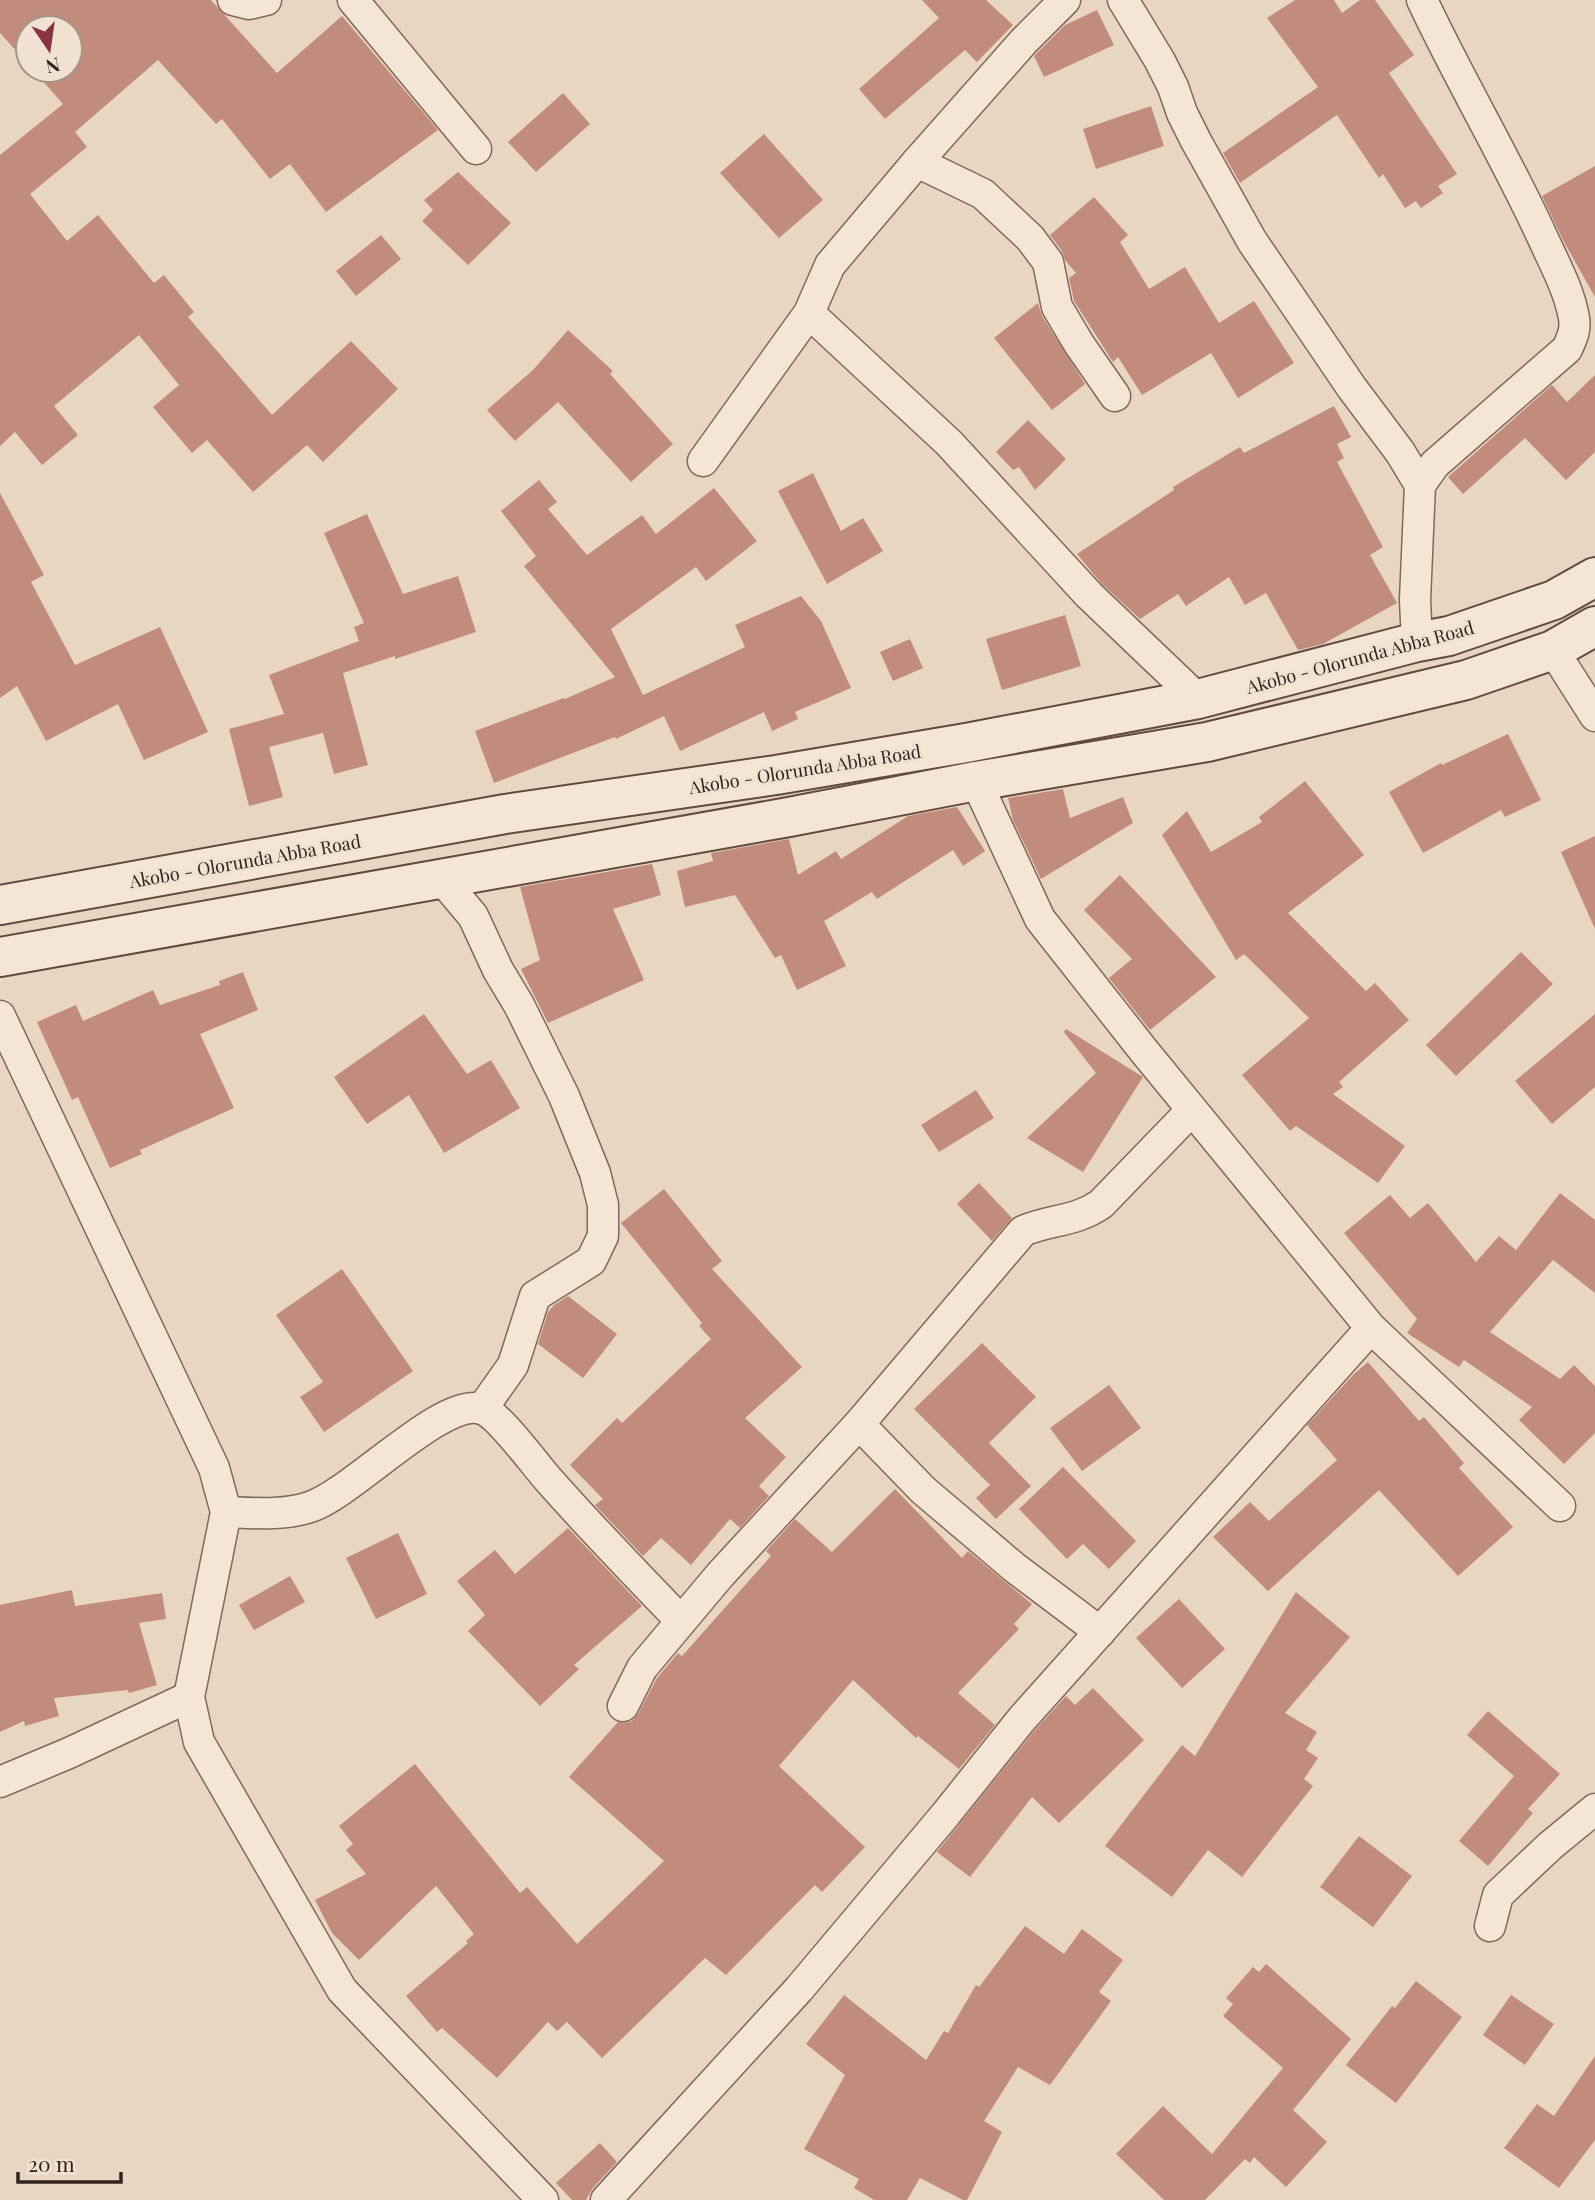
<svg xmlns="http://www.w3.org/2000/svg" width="1595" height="2200" font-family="'Playfair Display',serif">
<rect width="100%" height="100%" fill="#e8d6c2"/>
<g fill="#c28c7c">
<polygon points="0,0 211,0 277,73 342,16 438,130 326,212 290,164 270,179 222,119 216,124 158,60 75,132 87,147 30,194 67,241 98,215 154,283 164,275 194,312 188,317 272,415 351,341 398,389 323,462 307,445 253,492 207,440 192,453 153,407 179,385 139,335 54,406 78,435 42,465 15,432 0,446 0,155 63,104 33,70 70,70 70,28 28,28 28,64 0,33"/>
<polygon points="922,0 986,0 1013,25 977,62 965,50 885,119 859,89 939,18"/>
<polygon points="1295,0 1334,0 1342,13 1360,0 1375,0 1414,55 1389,73 1457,174 1438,186 1443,193 1421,208 1416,201 1405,208 1383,174 1379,178 1337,115 1240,183 1223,153 1318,87 1267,18"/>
<polygon points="1097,10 1114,45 1044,77 1034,56 1065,25"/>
<polygon points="563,93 590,124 536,172 508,142"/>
<polygon points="1151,106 1164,146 1096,169 1083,129"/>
<polygon points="764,134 823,200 779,238 720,173"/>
<polygon points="1595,166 1595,297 1564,242 1542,196"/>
<polygon points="458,172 511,223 468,265 422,221 433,210 424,200"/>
<polygon points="1094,197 1128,235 1120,242 1149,289 1185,267 1219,323 1254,301 1294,363 1238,398 1211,353 1142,395 1118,357 1113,362 1074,301 1069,278 1076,273 1065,260 1062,251 1050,235"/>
<polygon points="381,235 401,259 356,296 336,271"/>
<polygon points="1038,303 1042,316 1085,384 1052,410 994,338"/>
<polygon points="568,330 613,371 610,374 673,444 631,482 558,402 515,441 487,410 533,370"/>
<polygon points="1595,375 1595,452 1566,480 1525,438 1463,494 1448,477 1552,385 1567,402"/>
<polygon points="1334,406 1351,437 1337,444 1344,458 1337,462 1383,547 1370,555 1397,603 1323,644 1298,650 1266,593 1245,605 1229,577 1186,606 1178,594 1140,619 1101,583 1077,554 1174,490 1173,487 1240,447 1244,453"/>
<polygon points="1028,420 1066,459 1035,490 1019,467 1013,470 996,452"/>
<polygon points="813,473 841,531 863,518 883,551 827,584 778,491"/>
<polygon points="539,480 557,502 548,509 587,555 642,515 656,534 714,488 757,541 706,581 696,567 611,629 643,695 745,647 735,625 801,596 821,621 851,688 795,712 798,719 772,731 764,712 680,751 664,716 616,739 615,737 494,783 475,731 564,698 565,699 615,677 524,566 536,556 501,511"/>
<polygon points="0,493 44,575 31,582 75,665 160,627 208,732 144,760 118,704 46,741 17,686 0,698"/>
<polygon points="367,514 403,594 458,576 476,632 395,659 395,656 343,673 368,765 334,774 323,733 269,747 283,797 249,806 229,729 284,714 269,675 359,641 354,627 364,623 324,533"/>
<polygon points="1065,615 1081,666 1002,690 986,639"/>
<polygon points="910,639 923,668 893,681 880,652"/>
<polygon points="1508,734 1541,800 1505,817 1501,810 1423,853 1389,792 1441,763 1442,765"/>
<polygon points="1305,781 1364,855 1288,913 1366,991 1375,983 1409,1020 1339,1082 1343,1087 1333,1094 1405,1146 1378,1183 1296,1126 1290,1131 1242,1075 1309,1018 1244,954 1236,960 1162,835 1187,811 1211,852 1262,822 1259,817"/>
<polygon points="1063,789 1070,818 1123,797 1133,823 1041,879 1013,820 1008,798"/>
<polygon points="957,807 985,851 963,866 953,850 877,899 872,892 824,921 846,966 797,990 781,955 775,958 735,895 685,907 677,871 713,861 711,853 789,839 798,875 836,851 841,859 908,816"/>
<polygon points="1595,836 1595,929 1561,852"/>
<polygon points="652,864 661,895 613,909 644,980 548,1023 521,969 540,960 520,887"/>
<polygon points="1120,875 1216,977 1150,1030 1109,978 1132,959 1084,910"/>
<polygon points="1521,952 1553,984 1456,1076 1426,1045"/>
<polygon points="243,972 258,1010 200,1034 234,1108 140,1150 142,1154 110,1168 78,1097 72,1100 37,1022 76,1005 83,1021 153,990 160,1005 220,985 219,981"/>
<polygon points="424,1014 467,1074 491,1060 520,1108 444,1153 409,1095 367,1124 334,1077"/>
<polygon points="1595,1014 1595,1087 1552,1124 1515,1081"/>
<polygon points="1066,1029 1143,1077 1083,1172 1027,1138 1096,1073 1064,1032"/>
<polygon points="976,1090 994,1118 939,1152 921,1125"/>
<polygon points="979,1183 1012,1218 992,1241 957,1204"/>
<polygon points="664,1189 722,1261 712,1269 802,1367 745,1418 786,1457 759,1486 769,1496 740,1528 730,1519 691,1565 661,1538 643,1556 595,1505 603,1499 570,1465 617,1418 622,1423 711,1339 699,1326 702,1323 621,1223"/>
<polygon points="1560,1193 1595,1220 1595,1293 1553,1260 1490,1332 1560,1379 1574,1365 1595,1386 1595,1433 1564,1464 1519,1420 1532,1407 1464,1360 1459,1367 1407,1333 1417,1319 1344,1233 1390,1195 1410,1218 1428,1203 1476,1262 1499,1236 1516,1250"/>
<polygon points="342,1269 413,1371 324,1432 300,1397 323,1382 276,1315"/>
<polygon points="568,1296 617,1334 583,1378 538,1344 548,1312 554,1305"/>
<polygon points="982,1343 1036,1397 989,1443 1031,1486 996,1519 976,1498 990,1485 914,1409"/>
<polygon points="1368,1362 1419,1421 1424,1417 1464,1463 1459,1468 1513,1527 1458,1576 1379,1490 1268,1591 1213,1537 1250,1502 1269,1521 1337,1460 1307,1425 1354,1374"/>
<polygon points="1109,1385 1141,1428 1082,1471 1050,1428"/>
<polygon points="1063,1467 1136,1541 1109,1569 1083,1544 1067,1559 1019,1509"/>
<polygon points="895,1489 962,1558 968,1551 1032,1604 1014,1624 1019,1629 958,1693 995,1725 959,1769 918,1736 916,1738 853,1680 779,1766 865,1847 822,1892 815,1885 726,1975 705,1958 602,2058 567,2022 557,2031 548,2022 497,2078 442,2028 437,2032 406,1996 468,1943 466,1941 474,1934 436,1886 359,1960 332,1933 315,1900 366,1874 346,1850 353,1844 339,1826 415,1764 520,1893 527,1887 577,1944 664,1861 569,1777 618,1722 625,1723 632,1721 638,1714 657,1678 678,1653 682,1656 771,1556 766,1551 795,1519 832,1552"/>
<polygon points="568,1528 642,1606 574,1665 579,1669 540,1706 468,1631 485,1615 457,1581 495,1550 515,1574"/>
<polygon points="398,1533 427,1594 376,1619 346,1558"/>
<polygon points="290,1576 305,1602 254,1630 239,1605"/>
<polygon points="72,1590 75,1606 162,1593 166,1619 139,1623 157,1685 129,1693 128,1690 54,1698 59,1716 25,1726 24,1721 0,1732 0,1605"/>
<polygon points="1296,1592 1350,1637 1285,1713 1317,1732 1306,1750 1318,1758 1304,1779 1313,1786 1242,1877 1208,1850 1172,1897 1105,1846 1182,1745 1195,1756"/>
<polygon points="1179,1599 1225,1649 1182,1688 1136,1638"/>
<polygon points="1093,1688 1144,1740 1059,1823 1032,1797 970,1877 937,1852 1034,1731 1066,1696 1075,1705"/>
<polygon points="1488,1711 1560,1774 1528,1809 1533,1813 1488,1866 1459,1841 1514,1776 1467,1735"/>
<polygon points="1359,1836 1412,1876 1373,1927 1320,1887"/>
<polygon points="1025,1926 1064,1954 1082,1929 1123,1960 1099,1992 1111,2001 1050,2085 1018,2067 984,2121 1002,2132 967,2200 963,2200 920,2178 907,2200 874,2200 854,2188 859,2179 804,2149 845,2075 806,2044 844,1995 926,2060 944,2031 948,2033 976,1985 979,1987"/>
<polygon points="1266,1964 1351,2039 1293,2110 1327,2142 1286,2187 1254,2157 1250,2163 1245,2159 1205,2200 1164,2200 1116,2154 1163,2106 1212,2154 1283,2068 1223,2016 1233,2004 1226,1998 1253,1967 1259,1972"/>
<polygon points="1416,1981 1462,2017 1396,2103 1346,2065 1392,2006 1395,2008"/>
<polygon points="1511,1995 1554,2024 1525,2065 1483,2035"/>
<polygon points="1595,2056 1595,2140 1559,2188 1504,2148 1537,2104 1554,2116"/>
<polygon points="600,2143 617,2162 593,2188 586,2200 572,2200 556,2183"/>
</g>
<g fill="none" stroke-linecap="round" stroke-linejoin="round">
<defs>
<g id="street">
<polyline points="233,0 249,4 266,0"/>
<polyline points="353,0 476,149"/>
<polyline points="1123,0 1160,61 1173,87 1182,113 1196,141 1252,241 1352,388 1400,452 1420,485"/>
<polyline points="917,162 983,194 1030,238 1048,262 1057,307 1079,344 1115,396"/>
<polyline points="809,313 949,443 1089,595 1198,699"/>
<polyline points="703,461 809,313 830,265 917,162 1024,41 1065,0"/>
<path d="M 1417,642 L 1415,600 L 1420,485 L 1435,464 L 1567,349 C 1572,338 1576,330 1574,318 C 1569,289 1553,261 1541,234 C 1504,154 1459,79 1422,0"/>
<polyline points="1553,650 1595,716"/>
<polyline points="976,781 1040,919 1144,1051 1371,1328 1560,1506"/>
<polyline points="441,878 473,916 498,970 519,1005 564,1096 595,1173 603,1205 603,1236 591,1261 535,1296 513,1365 482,1409"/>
<polyline points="0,1016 214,1468 226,1512 189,1697 199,1742 342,1990 543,2200"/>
<polyline points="859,1424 923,1490 1015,1568 1100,1632"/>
<path d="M 226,1512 C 254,1513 283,1516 310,1507 C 353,1493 443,1396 482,1409 C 498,1414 534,1463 547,1478 C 590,1527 636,1574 681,1621"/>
<path d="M 623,1706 L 642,1668 L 720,1575 L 859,1424 L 1023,1231 C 1052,1219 1075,1222 1101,1204 L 1192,1110"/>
<polyline points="0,1782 69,1753 189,1697"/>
<polyline points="1490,1926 1498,1895 1550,1846 1595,1809"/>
<polyline points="606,2200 799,1989 946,1814 1021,1720 1371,1328"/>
</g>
<g id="secondary">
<polyline points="0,905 505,814 776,775 966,743 1198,699 1417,642 1449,636 1554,600 1595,577"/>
<polyline points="0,957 789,817 976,781 1207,742 1466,680 1553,650 1595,626"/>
</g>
</defs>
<use href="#street" stroke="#80685b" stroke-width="33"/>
<use href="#secondary" stroke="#614a3f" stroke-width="42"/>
<use href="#street" stroke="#f4e5d4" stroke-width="30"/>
<use href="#secondary" stroke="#f4e5d4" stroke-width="38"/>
</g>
<g text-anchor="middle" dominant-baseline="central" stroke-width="6" stroke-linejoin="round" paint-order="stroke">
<g font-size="18" fill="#31241e" stroke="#f0e1d1">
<text transform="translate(1360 657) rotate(-15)">Akobo - Olorunda Abba Road</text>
<text transform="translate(805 769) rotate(-9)">Akobo - Olorunda Abba Road</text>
<text transform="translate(245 861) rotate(-10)">Akobo - Olorunda Abba Road</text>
</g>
</g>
<g transform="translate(49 49) rotate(167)"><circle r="33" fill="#f0e1d1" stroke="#a49589" stroke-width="2"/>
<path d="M0-5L12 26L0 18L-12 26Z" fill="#883243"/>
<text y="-10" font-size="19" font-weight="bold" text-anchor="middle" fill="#31241e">N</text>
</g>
<path d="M18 2172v10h103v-10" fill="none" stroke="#31241e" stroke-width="3.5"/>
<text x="28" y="2172" font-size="21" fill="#31241e" stroke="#f0e1d1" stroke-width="5" paint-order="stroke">20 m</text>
</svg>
